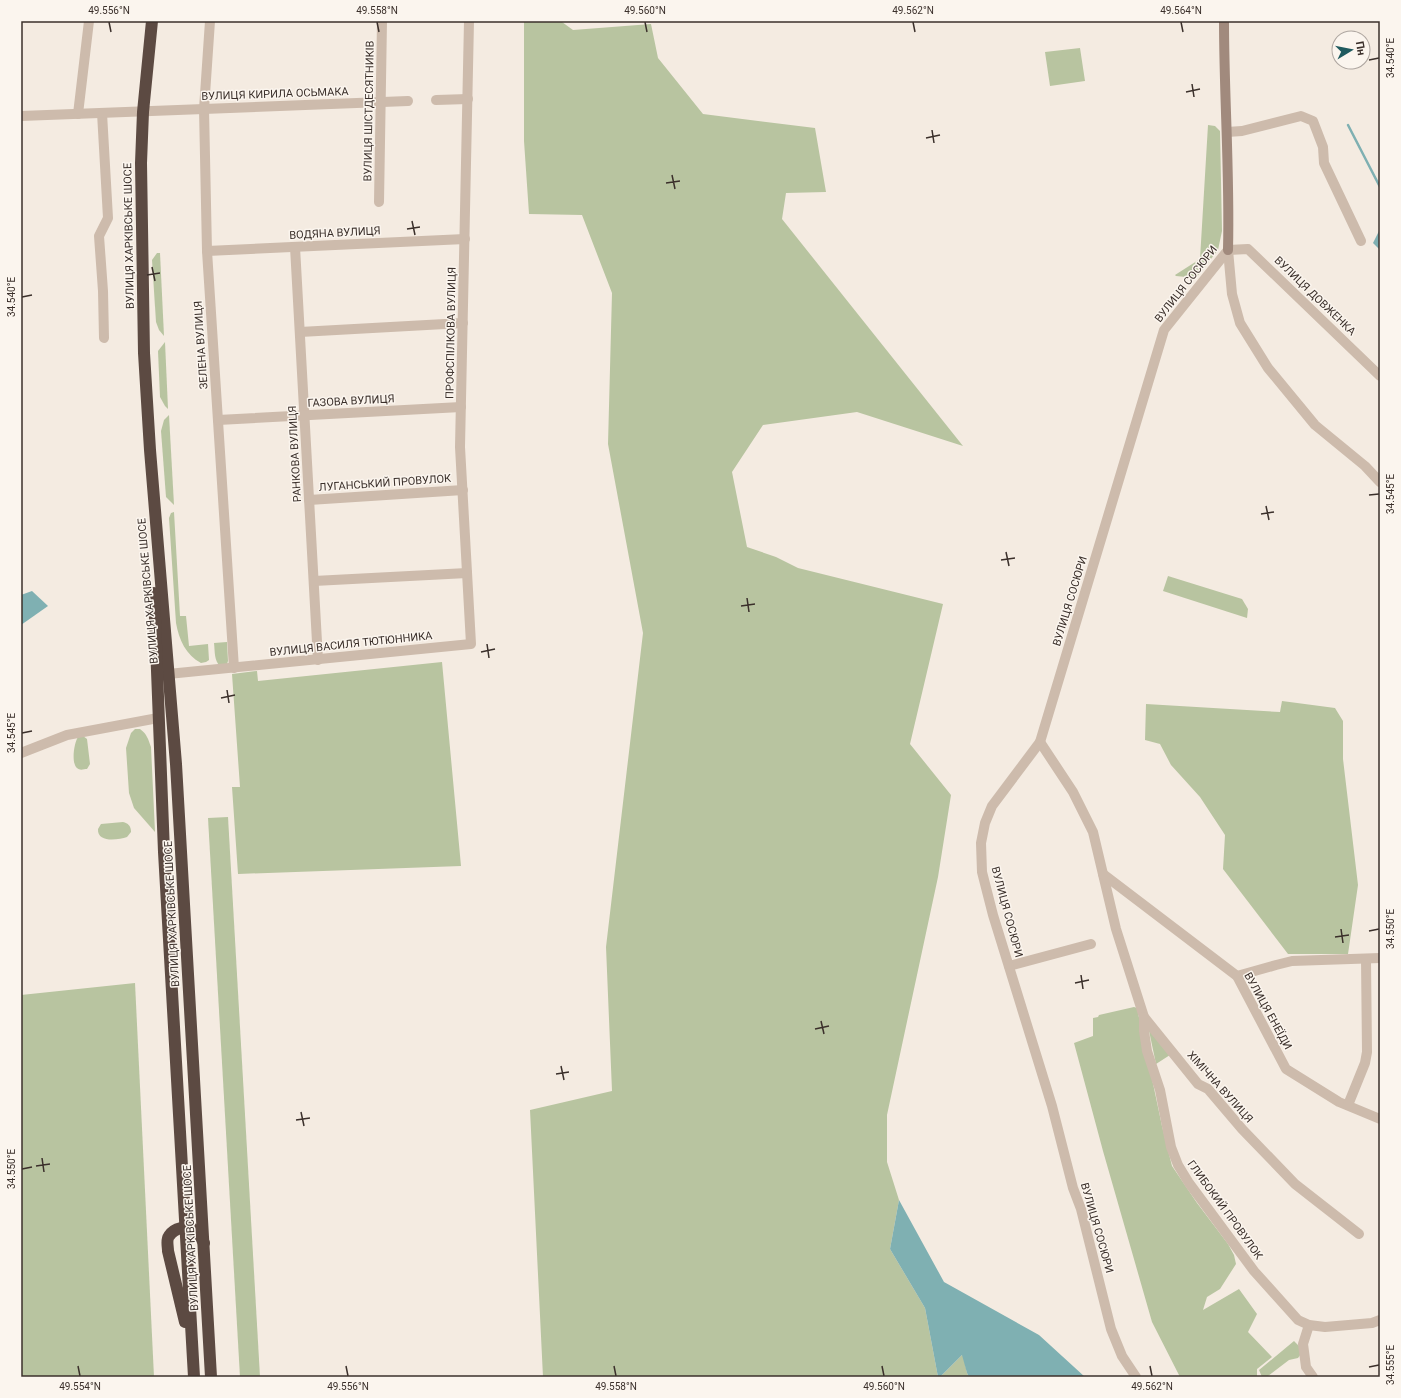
<svg xmlns="http://www.w3.org/2000/svg" width="1401" height="1398" font-family="Roboto,sans-serif">
<rect width="100%" height="100%" fill="#f4ebe1"/>
<g fill="#b8c4a0">
<polygon points="524,21 562,22 573,30 651,24 658,58 703,114 815,128 826,192 786,193 782,219 963,446 857,412 763,425 732,472 747,547 776,557 798,568 943,604 910,744 951,795 938,877 887,1115 887,1162 899,1200 890,1249 925,1308 938,1377 543,1377 530,1110 612,1091 606,947 643,633 608,444 612,293 582,215 529,214 524,141"/>
<polygon points="1080,48 1085,81 1050,86 1045,52"/>
<polygon points="1208,125 1215,126 1220,131 1222,231 1218,250 1196,278 1176,276 1175,275 1200,259"/>
<polygon points="157,253 160,253 164,336 159,330 156,322 152,260"/>
<polygon points="165,342 168,409 165,406 160,397 158,351"/>
<polygon points="169,415 174,505 166,497 161,431 164,420"/>
<path d="M 174,512 L 180,616 L 186,616 L 189,646 L 208,644 L 209,660 L 206,662 L 201,663 C 186,655 179,640 176,623 L 169,518 L 171,513 Z"/>
<polygon points="1168,576 1242,599 1248,609 1247,618 1163,591"/>
<path d="M 227,642 L 228,661 L 227,664 L 220,666 C 214,660 215,652 214,643 Z"/>
<polygon points="442,662 461,866 238,874 232,787 240,787 232,674 257,671 258,681"/>
<polygon points="1282,701 1335,708 1343,721 1343,759 1358,885 1348,954 1288,954 1223,869 1225,835 1200,797 1171,765 1160,744 1145,740 1146,704 1280,712"/>
<path d="M 135,729 L 140,729 C 147,734 148,739 151,747 L 155,832 L 134,808 L 129,793 L 126,748 L 131,733 Z"/>
<path d="M 83,736 L 87,739 L 90,764 L 87,769 C 84,769 80,771 77,768 C 71,763 74,743 78,737 Z"/>
<polygon points="228,817 260,1377 240,1377 208,818"/>
<path d="M 123,822 C 128,823 131,826 131,832 L 127,837 C 118,840 97,843 98,829 L 101,824 Z"/>
<polygon points="135,983 154,1377 21,1377 21,995"/>
<polygon points="1134,1007 1137,1008 1162,1126 1172,1166 1197,1203 1228,1244 1234,1255 1236,1264 1220,1289 1207,1297 1203,1310 1239,1289 1257,1314 1248,1332 1272,1357 1257,1369 1257,1377 1180,1377 1152,1322 1103,1151 1074,1043 1093,1036 1093,1018 1098,1017 1099,1015"/>
<polygon points="1148,1026 1170,1055 1156,1064"/>
<polygon points="1294,1341 1300,1347 1301,1354 1298,1358 1289,1360 1268,1376 1262,1377 1259,1370"/>
<polygon points="963,1354 967,1373 969,1377 940,1377"/>
</g>
<g fill="#7fb0b2">
<polygon points="1380,229 1380,250 1373,243"/>
<polygon points="32,591 48,606 21,625 21,595"/>
<polygon points="899,1200 944,1282 1039,1335 1085,1377 969,1377 967,1373 962,1355 940,1377 938,1377 925,1308 890,1249"/>
</g>
<g fill="none" stroke-linecap="round" stroke-linejoin="round">
<polyline stroke="#7fb0b2" stroke-width="2.5" points="1348,125 1380,187"/>
<g stroke="#cdbbac" stroke-width="10">
<polyline points="210,21 204,109 207,251 234,668"/>
<polyline points="436,100 468,99"/>
<polyline points="102,113 108,218 99,236 103,291 104,338"/>
<polyline points="78,114 89,21"/>
<polyline points="21,116 408,101"/>
<polyline points="1227,132 1242,131 1301,116 1313,121 1323,147 1324,163 1361,241"/>
<polyline points="379,202 382,21"/>
<polyline points="295,247 318,660"/>
<polyline points="1228,250 1232,294 1240,323 1268,368 1315,425 1365,466 1380,482"/>
<polyline points="1228,250 1248,249 1380,376"/>
<polyline points="207,251 465,239"/>
<polyline points="300,332 463,323"/>
<polyline points="218,420 461,407"/>
<polyline points="309,500 463,490"/>
<polyline points="314,581 467,573"/>
<polyline points="168,674 471,644 460,447 469,21"/>
<polyline points="1040,742 1073,792 1093,832 1116,929 1144,1017 1198,1084 1208,1089 1242,1129 1295,1184 1359,1234"/>
<polyline points="21,753 67,735 158,718"/>
<polyline points="1103,874 1237,976 1286,1069 1339,1102 1380,1119"/>
<polyline points="1009,966 1091,944"/>
<polyline points="1237,976 1276,965 1292,961 1380,958"/>
<polyline points="1144,1017 1144,1031 1147,1051 1160,1090 1171,1147 1178,1165 1189,1183 1254,1271 1298,1320 1309,1325 1325,1327 1372,1323 1380,1320"/>
<polyline points="1348,1105 1365,1063 1367,1052 1366,959"/>
<polyline points="1309,1325 1303,1344 1306,1367 1313,1377"/>
<polyline points="1136,1377 1122,1356 1111,1329 1081,1209 1073,1188 1052,1106 993,915 982,872 981,843 985,823 992,806 1040,742 1164,330 1228,250"/>
</g>
<path stroke="#a18a7d" stroke-width="10" d="M 1224,21 C 1224,97 1230,174 1228,250"/>
<g stroke="#5c4a42" stroke-width="12">
<polyline points="152,21 143,112 141,163 144,353 150,450 176,764 211,1377"/>
<polyline points="154,593 164,852 194,1377"/>
<path d="M 185,1322 L 168,1251 C 168,1246 166,1240 169,1236 C 174,1228 187,1225 195,1230 C 199,1233 201,1238 204,1243"/>
</g>
</g>
<path fill="none" stroke="#3b302b" stroke-width="1.5" d="M 109,22 L 111,32M 377,22 L 379,32M 645,22 L 647,32M 913,22 L 915,32M 1181,22 L 1183,32M 1369,60 L 1379,58M 1192,84 L 1194,97M 1186,92 L 1200,89M 932,130 L 934,143M 926,138 L 940,135M 672,175 L 675,189M 666,183 L 680,181M 412,221 L 415,235M 407,229 L 420,227M 152,267 L 155,281M 147,275 L 160,273M 22,297 L 32,295M 1369,495 L 1379,494M 1266,506 L 1269,520M 1261,514 L 1274,512M 1006,552 L 1009,566M 1001,560 L 1015,558M 747,598 L 749,612M 741,606 L 755,604M 487,644 L 489,658M 481,652 L 495,649M 227,690 L 229,703M 221,698 L 235,695M 22,733 L 32,731M 1341,929 L 1343,943M 1369,931 L 1379,929M 1335,937 L 1349,935M 1081,975 L 1083,989M 1075,983 L 1089,980M 821,1021 L 824,1034M 815,1029 L 829,1026M 561,1066 L 564,1080M 556,1074 L 569,1072M 301,1112 L 304,1126M 296,1120 L 310,1118M 42,1158 L 44,1172M 36,1166 L 50,1164M 22,1169 L 32,1167M 78,1366 L 80,1376M 346,1366 L 348,1376M 614,1366 L 616,1376M 882,1366 L 884,1376M 1150,1366 L 1152,1376M 1369,1367 L 1379,1365"/>
<g text-anchor="middle" dominant-baseline="central" stroke-width="3" stroke-linejoin="round" paint-order="stroke">
<g font-size="11" fill="#3b302b" stroke="#fbf5ee">
<text transform="translate(275 94) rotate(-2)">ВУЛИЦЯ КИРИЛА ОСЬМАКА</text>
<text transform="translate(369 111) rotate(-89)">ВУЛИЦЯ ШІСТДЕСЯТНИКІВ</text>
<text transform="translate(335 233) rotate(-3)">ВОДЯНА ВУЛИЦЯ</text>
<text transform="translate(129 236) rotate(-91)">ВУЛИЦЯ ХАРКІВСЬКЕ ШОСЕ</text>
<text transform="translate(1186 284) rotate(-52)">ВУЛИЦЯ СОСЮРИ</text>
<text transform="translate(1315 296) rotate(44)">ВУЛИЦЯ ДОВЖЕНКА</text>
<text transform="translate(451 333) rotate(-89)">ПРОФСПІЛКОВА ВУЛИЦЯ</text>
<text transform="translate(201 345) rotate(-94)">ЗЕЛЕНА ВУЛИЦЯ</text>
<text transform="translate(351 401) rotate(-3)">ГАЗОВА ВУЛИЦЯ</text>
<text transform="translate(295 454) rotate(-93)">РАНКОВА ВУЛИЦЯ</text>
<text transform="translate(385 483) rotate(-4)">ЛУГАНСЬКИЙ ПРОВУЛОК</text>
<text transform="translate(148 591) rotate(-95)">ВУЛИЦЯ ХАРКІВСЬКЕ ШОСЕ</text>
<text transform="translate(1070 601) rotate(-73)">ВУЛИЦЯ СОСЮРИ</text>
<text transform="translate(351 644) rotate(-6)">ВУЛИЦЯ ВАСИЛЯ ТЮТЮННИКА</text>
<text transform="translate(1007 912) rotate(75)">ВУЛИЦЯ СОСЮРИ</text>
<text transform="translate(172 914) rotate(-93)">ВУЛИЦЯ ХАРКІВСЬКЕ ШОСЕ</text>
<text transform="translate(1268 1011) rotate(61)">ВУЛИЦЯ ЕНЕЇДИ</text>
<text transform="translate(1220 1087) rotate(48)">ХІМІЧНА ВУЛИЦЯ</text>
<text transform="translate(1225 1210) rotate(54)">ГЛИБОКИЙ ПРОВУЛОК</text>
<text transform="translate(1097 1228) rotate(74)">ВУЛИЦЯ СОСЮРИ</text>
<text transform="translate(191 1238) rotate(-93)">ВУЛИЦЯ ХАРКІВСЬКЕ ШОСЕ</text>
</g>
</g>
<rect width="1401" height="1398" fill="none" stroke="#fbf5ee" stroke-width="44"/>
<g transform="translate(1351 50) rotate(80)"><circle r="19" fill="#fbf5ee" stroke="#aea6a0"/>
<path d="M0-3L7 15L0 10L-7 15Z" fill="#1f5a5e"/>
<text y="-6" font-size="11" font-weight="bold" text-anchor="middle" fill="#3b302b">Пн</text>
</g>
<rect x="22" y="22" width="1357" height="1354" fill="none" stroke="#3b302b" stroke-width="1.5"/>
<g font-size="10" text-anchor="middle" fill="#3b302b">
<text x="109" y="14">49.556°N</text>
<text x="377" y="14">49.558°N</text>
<text x="645" y="14">49.560°N</text>
<text x="913" y="14">49.562°N</text>
<text x="1181" y="14">49.564°N</text>
<text transform="translate(1390 58) rotate(-90)" y="4">34.540°E</text>
<text transform="translate(11 297) rotate(-90)" y="4">34.540°E</text>
<text transform="translate(1390 494) rotate(-90)" y="4">34.545°E</text>
<text transform="translate(11 733) rotate(-90)" y="4">34.545°E</text>
<text transform="translate(1390 929) rotate(-90)" y="4">34.550°E</text>
<text transform="translate(11 1169) rotate(-90)" y="4">34.550°E</text>
<text transform="translate(1390 1365) rotate(-90)" y="4">34.555°E</text>
<text x="80" y="1390">49.554°N</text>
<text x="348" y="1390">49.556°N</text>
<text x="616" y="1390">49.558°N</text>
<text x="884" y="1390">49.560°N</text>
<text x="1152" y="1390">49.562°N</text>
</g>
</svg>
